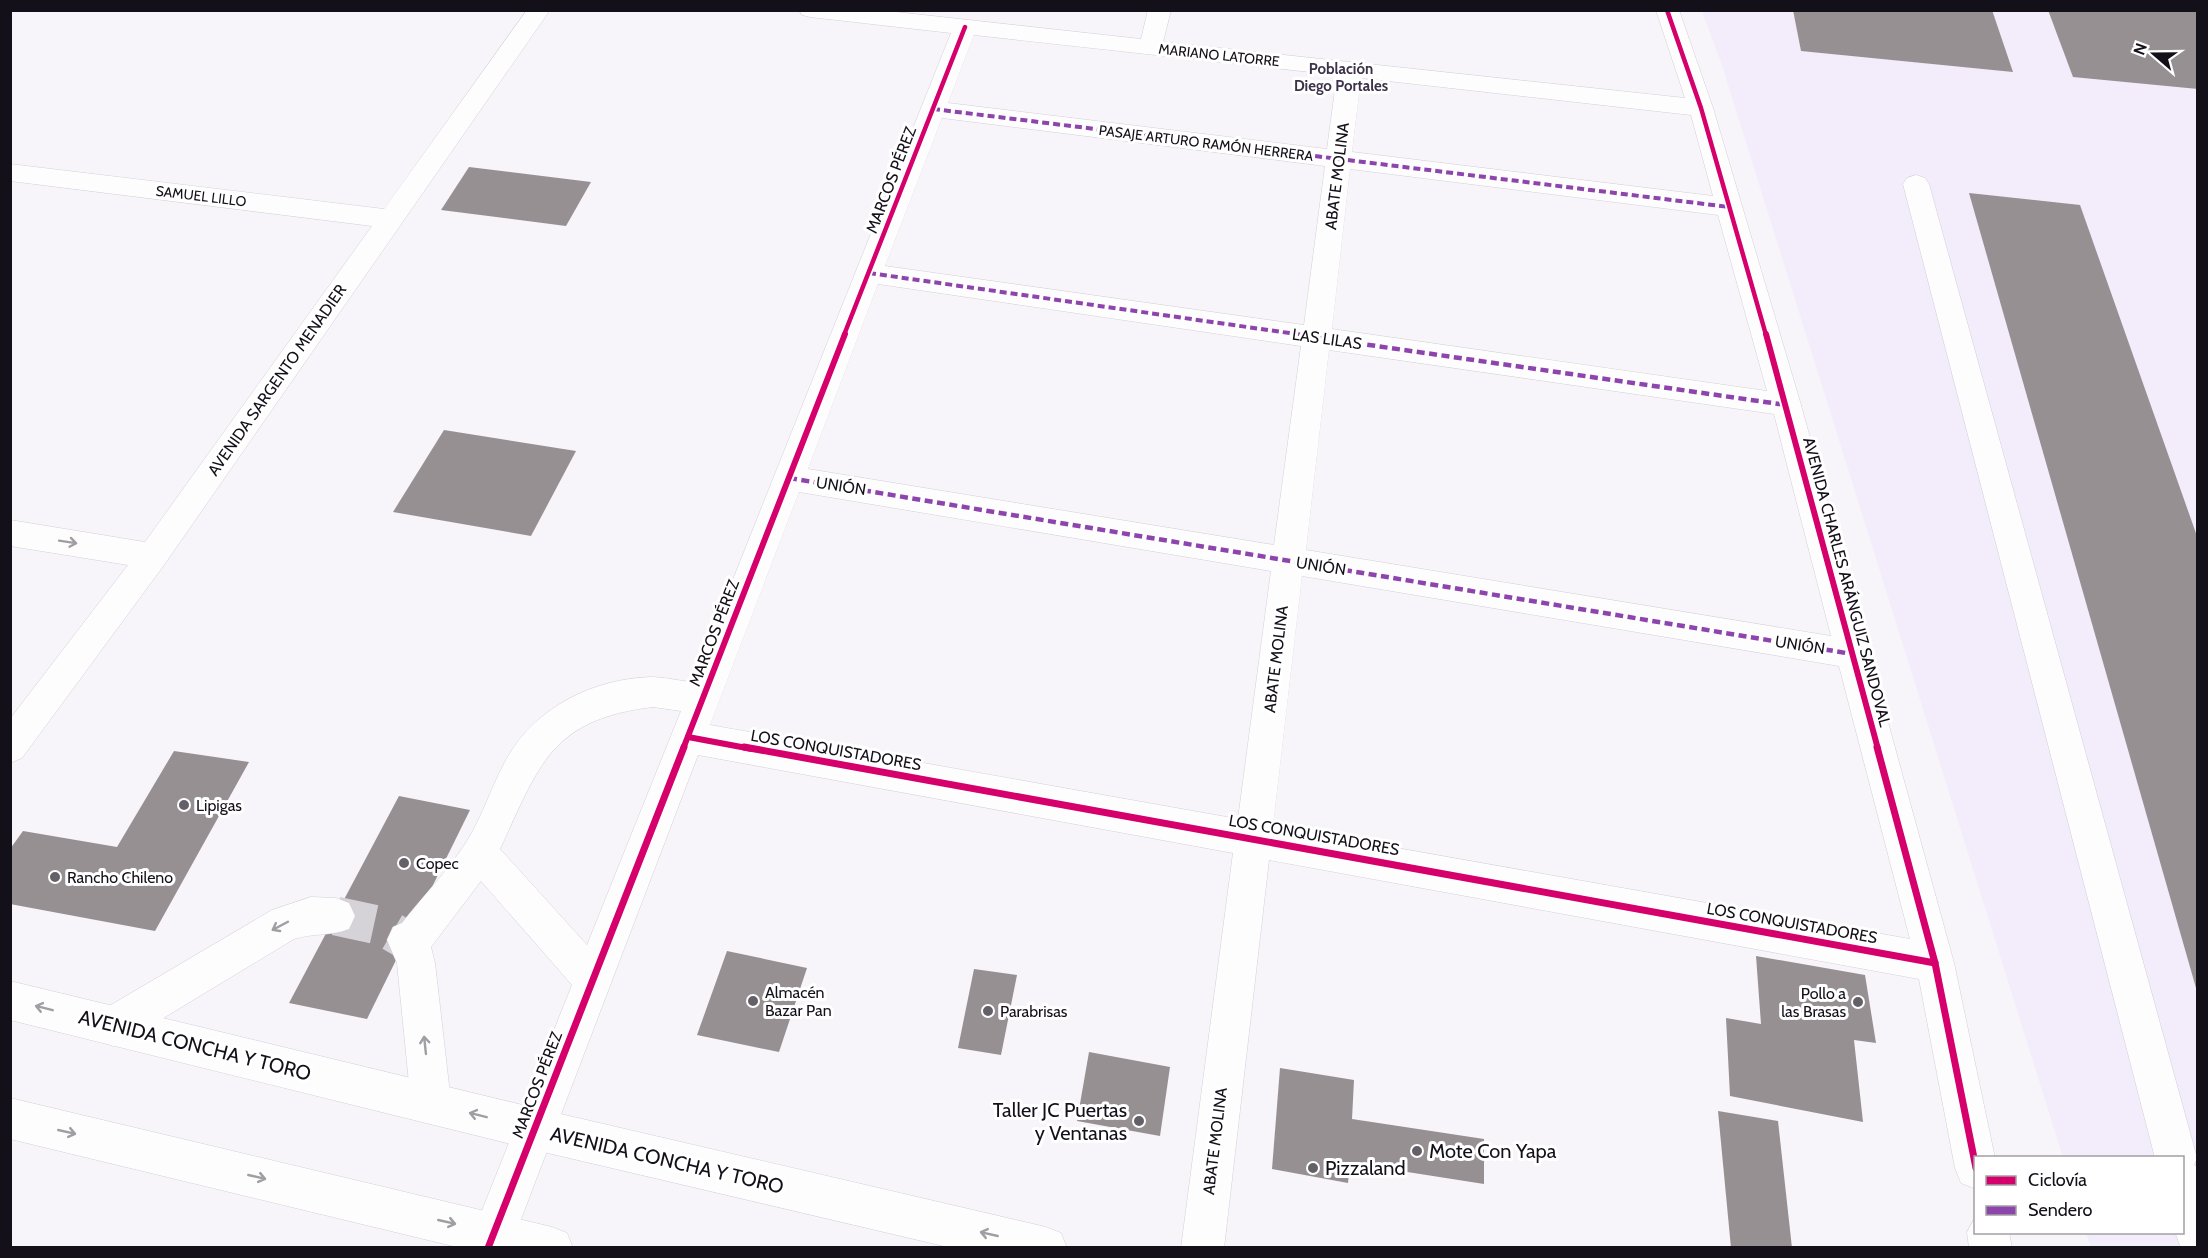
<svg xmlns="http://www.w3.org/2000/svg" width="2208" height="1258" font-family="Cabin,sans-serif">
<rect width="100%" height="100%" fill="#f7f4fa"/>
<polygon fill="#f2ecfb" points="1702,11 2197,11 2197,1247 2091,1247 2086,1233 2182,1232 2182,1158 2063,1157 1721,62"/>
<g fill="#979092">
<polygon points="1793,10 1992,10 2013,72 1801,51"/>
<polygon points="2048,10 2198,10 2198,89 2073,77"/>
<polygon points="469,167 591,182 566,226 441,210"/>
<polygon points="1969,193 2080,205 2198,539 2198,995"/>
<polygon points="444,430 576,451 531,536 393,512"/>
<polygon points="174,751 249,762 155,931 10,904 10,849 23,831 117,847"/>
<polygon points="399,796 470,810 367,1019 289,1003"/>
<polygon points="727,951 807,968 779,1052 697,1035"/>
<polygon points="1756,956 1865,975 1876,1043 1854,1040 1863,1122 1730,1096 1726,1018 1761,1024"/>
<polygon points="974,969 1017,975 1001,1055 958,1048"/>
<polygon points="1089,1052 1170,1067 1160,1136 1077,1121"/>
<polygon points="1280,1068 1354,1080 1352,1119 1484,1139 1484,1184 1350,1163 1348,1183 1272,1169"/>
<polygon points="1718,1111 1778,1121 1792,1248 1731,1248"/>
</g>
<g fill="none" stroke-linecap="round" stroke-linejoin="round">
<polyline stroke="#d5d2d8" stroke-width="39" stroke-dasharray="39 20" stroke-linecap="butt" points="336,916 382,926 406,940"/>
<defs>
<g id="minor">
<polygon points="527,10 550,10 164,565 22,758 10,763 10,719 128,565 10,546 10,520 145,542 372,226 10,181 10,164 384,209"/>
<path d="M 799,10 L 878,10 L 1141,39 L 1148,10 L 1171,10 L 1163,42 L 1685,98 L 1656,10 L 1679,10 L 1713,108 L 1801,405 L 1954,963 L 1995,1158 L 1976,1158 L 1976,1189 L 1961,1183 L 1955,1168 L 1919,979 L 1269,860 L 1224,1248 L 1181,1248 L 1233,853 L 698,755 L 510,1248 L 467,1248 L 572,985 L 481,881 L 431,947 L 435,963 L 451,1103 L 445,1117 L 431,1123 L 417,1117 L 411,1103 L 397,963 L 387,940 L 393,927 L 402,923 C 423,896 449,870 467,841 C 483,815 492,785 507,758 C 536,707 593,679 651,677 C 665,677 679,681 692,682 L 951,33 L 810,17 L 802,15 ZM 974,35 L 1337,75 L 1327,149 L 948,103 ZM 1361,78 L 1691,115 L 1713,196 L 1352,152 ZM 942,118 L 1325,166 L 1304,325 L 885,266 ZM 1350,169 L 1718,215 L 1767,391 L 1332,329 ZM 878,284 L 1301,346 L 1274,545 L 808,469 ZM 1329,350 L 1774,414 L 1831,636 L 1306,550 ZM 799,492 L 1271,571 L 1238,819 L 710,725 ZM 1302,576 L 1839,666 L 1910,939 L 1273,826 ZM 653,707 L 681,711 L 587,945 L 500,849 C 539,765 551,719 653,707 Z"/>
<polygon points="1916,175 1925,178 1929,184 2197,1158 2194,1165 2198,1168 2198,1248 2181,1248 2175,1232 2182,1232 2182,1158 2155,1158 1903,184 1907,178"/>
<path d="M 311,897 L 336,898 L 349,903 L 355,916 L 349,929 C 331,936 313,933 294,939 L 127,1040 L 113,1046 L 99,1040 L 93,1026 L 99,1012 L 272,910 Z"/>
<polygon points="1976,1216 1976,1232 2009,1232 2012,1248 1969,1248 1967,1232"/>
</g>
<g id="major">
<polygon points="10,981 535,1108 1046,1227 1061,1233 1067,1248 952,1248 535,1150 10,1020"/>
<polygon points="10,1098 552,1227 567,1233 573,1248 461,1248 10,1139"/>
</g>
</defs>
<use href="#minor" stroke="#d3cfd8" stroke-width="1"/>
<use href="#major" stroke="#d3cfd8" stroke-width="1"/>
<use href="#minor" fill="#fefdfe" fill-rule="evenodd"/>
<use href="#major" fill="#fefdfe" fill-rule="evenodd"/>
<g stroke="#8e44ad" stroke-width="4" stroke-dasharray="7 4" stroke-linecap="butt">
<polyline points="933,109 1729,207"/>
<polyline points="869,273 1303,335"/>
</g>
<g stroke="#8e44ad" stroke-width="4.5" stroke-dasharray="8 4.5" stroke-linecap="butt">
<polyline points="1293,334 1786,405"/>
<polyline points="789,478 1852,654"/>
</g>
<defs>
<g id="cycleway-far2">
<polyline points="1667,10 1701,108 1766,335"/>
<polyline points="844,335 965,27"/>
</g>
<g id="cycleway-far1">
<polyline points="1766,334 1878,749"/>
<polyline points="688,737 752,749"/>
<polyline points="683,749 845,334"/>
</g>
<g id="cycleway">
<polyline points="744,747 1935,963"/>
<polyline points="1877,747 1935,963 1976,1168"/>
<polyline points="488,1248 684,747"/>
</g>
</defs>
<use href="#cycleway-far2" stroke="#fff" stroke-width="8"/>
<use href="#cycleway-far1" stroke="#fff" stroke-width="10"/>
<use href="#cycleway" stroke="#fff" stroke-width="10"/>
<use href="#cycleway-far2" stroke="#d6006c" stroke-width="4.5"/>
<use href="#cycleway-far1" stroke="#d6006c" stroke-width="6"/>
<use href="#cycleway" stroke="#d6006c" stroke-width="7"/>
</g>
<defs><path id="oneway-shaft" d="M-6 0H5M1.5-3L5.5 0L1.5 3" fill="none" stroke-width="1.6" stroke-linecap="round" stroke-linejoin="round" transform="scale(1.5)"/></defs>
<g stroke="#a09ea3">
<use href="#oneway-shaft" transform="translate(68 542) rotate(9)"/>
<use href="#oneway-shaft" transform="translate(280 926) rotate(152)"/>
<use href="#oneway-shaft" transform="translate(44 1008) rotate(-166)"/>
<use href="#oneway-shaft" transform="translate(425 1045) rotate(-96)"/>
<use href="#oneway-shaft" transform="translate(478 1115) rotate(-166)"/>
<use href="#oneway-shaft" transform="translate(67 1132) rotate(13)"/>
<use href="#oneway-shaft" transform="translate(257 1177) rotate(13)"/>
<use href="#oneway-shaft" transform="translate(447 1222) rotate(13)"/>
<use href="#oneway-shaft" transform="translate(989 1234) rotate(-167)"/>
</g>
<g fill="#636068" stroke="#fff" stroke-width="2">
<circle cx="184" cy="805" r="6"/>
<circle cx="404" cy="863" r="6"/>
<circle cx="55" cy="877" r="6"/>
<circle cx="753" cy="1001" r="6"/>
<circle cx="1858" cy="1002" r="6"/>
<circle cx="988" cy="1011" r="6"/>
<circle cx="1139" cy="1121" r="6"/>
<circle cx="1417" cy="1151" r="6"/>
<circle cx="1313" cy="1168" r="6"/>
</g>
<g text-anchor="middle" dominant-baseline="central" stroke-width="6" stroke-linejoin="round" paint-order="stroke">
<g font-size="14" fill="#14101a" stroke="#fff">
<text transform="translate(1219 55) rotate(6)">MARIANO LATORRE</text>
<text transform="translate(1206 143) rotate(7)">PASAJE ARTURO RAMÓN HERRERA</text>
<text transform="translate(201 196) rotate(7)">SAMUEL LILLO</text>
</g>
<g font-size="15" font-weight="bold" fill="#3c3249" stroke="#fff">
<text x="1341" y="69">Población<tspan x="1341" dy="17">Diego Portales</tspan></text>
</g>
<g font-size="16" fill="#14101a" stroke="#fff">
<text transform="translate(1337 176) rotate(-83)">ABATE MOLINA</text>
<text transform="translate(891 180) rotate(-69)">MARCOS PÉREZ</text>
<text transform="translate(1327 339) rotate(8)">LAS LILAS</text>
<text transform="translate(277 380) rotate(-55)">AVENIDA SARGENTO MENADIER</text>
<text transform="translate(841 486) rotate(9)">UNIÓN</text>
<text transform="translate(1321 566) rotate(9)">UNIÓN</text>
<text transform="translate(1847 582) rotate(75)">AVENIDA CHARLES ARÁNGUIZ SANDOVAL</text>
<text transform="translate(714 633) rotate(-69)">MARCOS PÉREZ</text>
<text transform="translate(1800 645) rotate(9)">UNIÓN</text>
<text transform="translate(1276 659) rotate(-83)">ABATE MOLINA</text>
<text transform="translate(836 750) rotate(10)">LOS CONQUISTADORES</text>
<text transform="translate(1314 835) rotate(10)">LOS CONQUISTADORES</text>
<text transform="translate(1792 923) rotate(10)">LOS CONQUISTADORES</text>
<text transform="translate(537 1085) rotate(-69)">MARCOS PÉREZ</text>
<text transform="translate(1215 1141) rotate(-83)">ABATE MOLINA</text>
</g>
<g font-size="16" fill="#14101a" stroke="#fff" text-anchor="start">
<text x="196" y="805">Lipigas</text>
<text x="416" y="863">Copec</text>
<text x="67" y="877">Rancho Chileno</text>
<text x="765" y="992">Almacén<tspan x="765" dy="18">Bazar Pan</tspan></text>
<text x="1846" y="993" text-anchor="end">Pollo a<tspan x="1846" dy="18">las Brasas</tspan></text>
<text x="1000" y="1011">Parabrisas</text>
</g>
<g font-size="20" fill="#14101a" stroke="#fff">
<text transform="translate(195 1045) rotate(14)">AVENIDA CONCHA Y TORO</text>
<text transform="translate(667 1160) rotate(13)">AVENIDA CONCHA Y TORO</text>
</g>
<g font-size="20" fill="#14101a" stroke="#fff" text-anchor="start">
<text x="1127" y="1110" text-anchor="end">Taller JC Puertas<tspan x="1127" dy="23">y Ventanas</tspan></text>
<text x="1429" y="1151">Mote Con Yapa</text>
<text x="1325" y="1168">Pizzaland</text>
</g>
</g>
<rect width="2208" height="1258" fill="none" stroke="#14101a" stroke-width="24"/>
<rect x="1974" y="1156" width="210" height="78" fill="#ffffff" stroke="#a19fa3" stroke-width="1.5"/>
<rect x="1986" y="1176" width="30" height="9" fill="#d6006c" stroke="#a19fa3" stroke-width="1.5"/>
<text x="2028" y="1186" font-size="18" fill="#14101a">Ciclovía</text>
<rect x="1986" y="1206" width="30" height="9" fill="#8e44ad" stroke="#a19fa3" stroke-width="1.5"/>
<text x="2028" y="1216" font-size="18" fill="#14101a">Sendero</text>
<g transform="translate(2154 54) rotate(290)" stroke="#ffffff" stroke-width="4.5" paint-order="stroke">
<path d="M0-4.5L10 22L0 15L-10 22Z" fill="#14101a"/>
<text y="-9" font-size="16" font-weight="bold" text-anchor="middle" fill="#14101a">N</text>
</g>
</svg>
